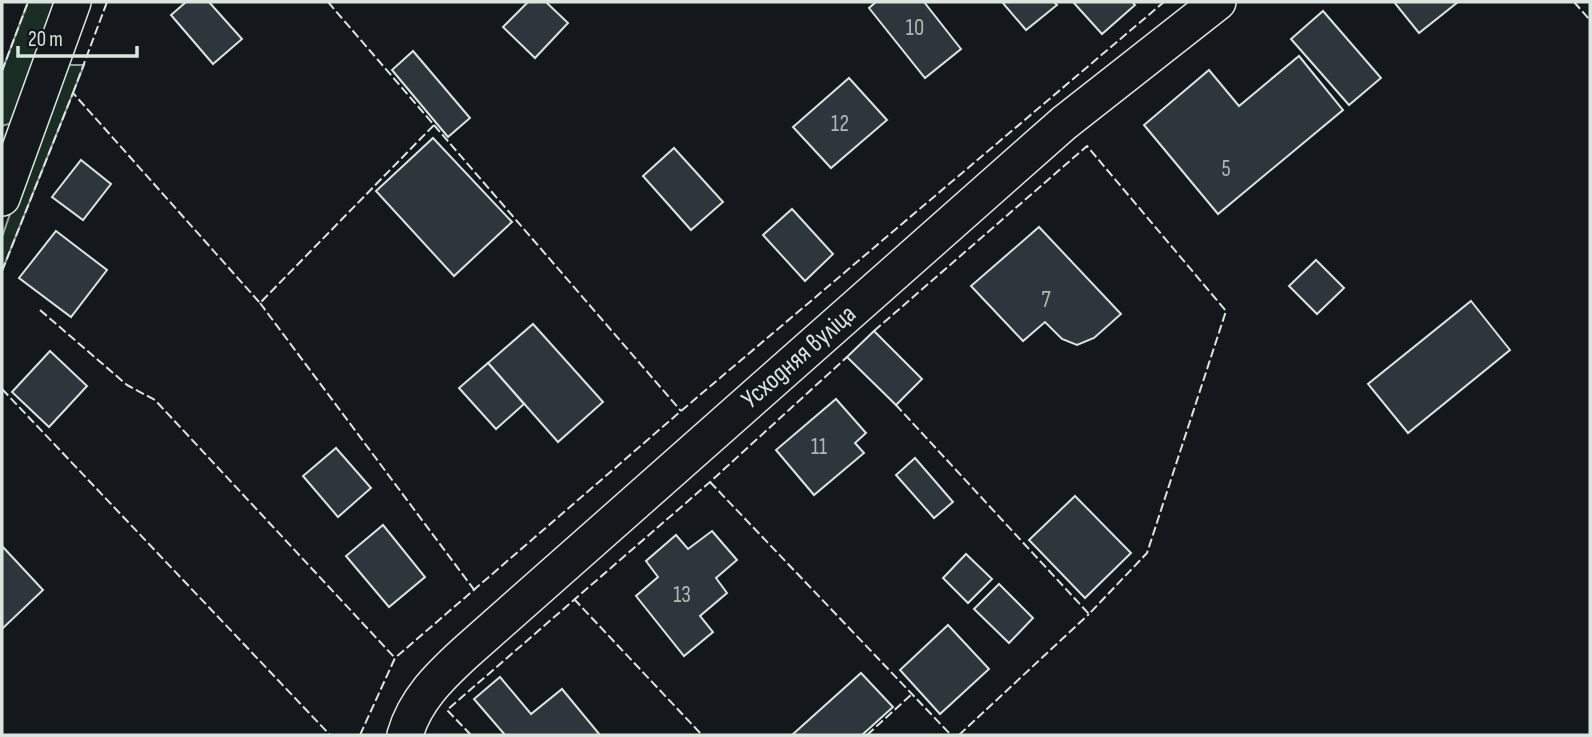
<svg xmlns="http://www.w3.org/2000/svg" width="1592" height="737" font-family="'Sofia Sans Condensed',sans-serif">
<rect width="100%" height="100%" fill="#14181c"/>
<g fill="#1a2d24" stroke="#939e99" stroke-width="2">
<polygon points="28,2 56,2 12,123 2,126 2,71"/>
<polygon points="66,65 84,65 2,271 2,237 58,76"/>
</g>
<g fill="#2c363c" stroke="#d8e6dc" stroke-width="2">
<polygon points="186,2 209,2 242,39 213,64 171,15"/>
<polygon points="528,2 546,2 568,23 535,58 503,27"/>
<polygon points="876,2 924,2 961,49 925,78 869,8"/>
<polygon points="1002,2 1054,2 1057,5 1026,30"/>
<polygon points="1073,2 1132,2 1135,5 1102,34"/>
<polygon points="1394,2 1458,2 1419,33"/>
<polygon points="1323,11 1381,78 1349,105 1291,39"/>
<polygon points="413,51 470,118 448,137 392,70"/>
<polygon points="1299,56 1343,110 1218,214 1144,125 1209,70 1239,106"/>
<polygon points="849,78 887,120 831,168 793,127"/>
<polygon points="433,138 512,222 454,276 376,191"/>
<polygon points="674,148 723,202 691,230 643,176"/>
<polygon points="81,160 111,184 83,220 52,197"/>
<polygon points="792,209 833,254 805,281 763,235"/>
<polygon points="1039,227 1121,314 1094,338 1077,345 1062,339 1045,322 1023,341 971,286"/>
<polygon points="56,231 107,270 71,317 19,278"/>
<polygon points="1316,260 1344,288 1317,314 1289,286"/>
<polygon points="1471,301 1510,350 1408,433 1368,384"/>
<polygon points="533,324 603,402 558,442 488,363"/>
<polygon points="874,331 922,379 896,405 847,357"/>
<polygon points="50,351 87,386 49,427 12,392"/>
<polygon points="488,363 524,404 496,429 459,388"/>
<polygon points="836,399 866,433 855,443 864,453 814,495 776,450"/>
<polygon points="336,448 371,488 338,517 303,476"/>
<polygon points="915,458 953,502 934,518 896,475"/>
<polygon points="1075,496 1131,553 1085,598 1029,540"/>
<polygon points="383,525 425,577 389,607 346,556"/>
<polygon points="712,531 737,560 716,578 727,593 700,616 713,632 684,656 636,596 658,577 646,561 676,535 688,549"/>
<polygon points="2,546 43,590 2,629"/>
<polygon points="966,554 992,579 968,603 943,578"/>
<polygon points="999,584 1033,618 1009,643 974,609"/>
<polygon points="948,625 989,669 940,714 900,670"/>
<polygon points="861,673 893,707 862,735 792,735"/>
<polygon points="500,677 531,714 562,689 600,735 505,735 474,699"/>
</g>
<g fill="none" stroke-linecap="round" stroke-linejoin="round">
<defs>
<g id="minor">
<polyline points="2,198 73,2"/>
<path d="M 405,735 C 415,700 439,677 465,653 L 1064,123 L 1218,2"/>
</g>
</defs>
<use href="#minor" stroke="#d8e6dc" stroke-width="38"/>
<use href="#minor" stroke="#14181c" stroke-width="35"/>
<g stroke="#d8e6dc" stroke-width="2" stroke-dasharray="9 3.5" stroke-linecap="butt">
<polyline points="1574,2 1590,20"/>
<polyline points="2,71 28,2"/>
<polyline points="73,93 107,2"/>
<polyline points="434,125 681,411"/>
<polyline points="2,271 73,93 260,303 434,125 328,2"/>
<polyline points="260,303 475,591"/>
<polyline points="40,310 127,385 155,400 395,658"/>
<polyline points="874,331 1087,146 1226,311 1147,553 1089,614 896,405"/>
<polyline points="2,389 330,735"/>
<polyline points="710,482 951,735"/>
<polyline points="574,599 702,735"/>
<polyline points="360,735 395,658 681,411 1164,2"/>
<polyline points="471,735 447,710 710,482 847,357"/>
<polyline points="867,735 912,694"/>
<polyline points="959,735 1089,614"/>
</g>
</g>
<g text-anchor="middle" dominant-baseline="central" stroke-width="5" stroke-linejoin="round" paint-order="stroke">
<g font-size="23" fill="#adbab4">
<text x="915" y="28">10</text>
<text x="840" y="124">12</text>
<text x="1226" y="169">5</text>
<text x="1046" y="300">7</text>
<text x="819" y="447">11</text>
<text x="682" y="595">13</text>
</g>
<g font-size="26" fill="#d8e6dc" stroke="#14181c">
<text transform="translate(799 357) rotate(-41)">Усходняя вуліца</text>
</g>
</g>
<rect width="1592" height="737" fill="none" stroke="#d8e6dc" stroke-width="7"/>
<path d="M18 46v10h119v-10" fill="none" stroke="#d8e6dc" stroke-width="3.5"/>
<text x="28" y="46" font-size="21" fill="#d8e6dc" stroke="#14181c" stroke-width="5" paint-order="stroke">20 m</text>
</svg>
